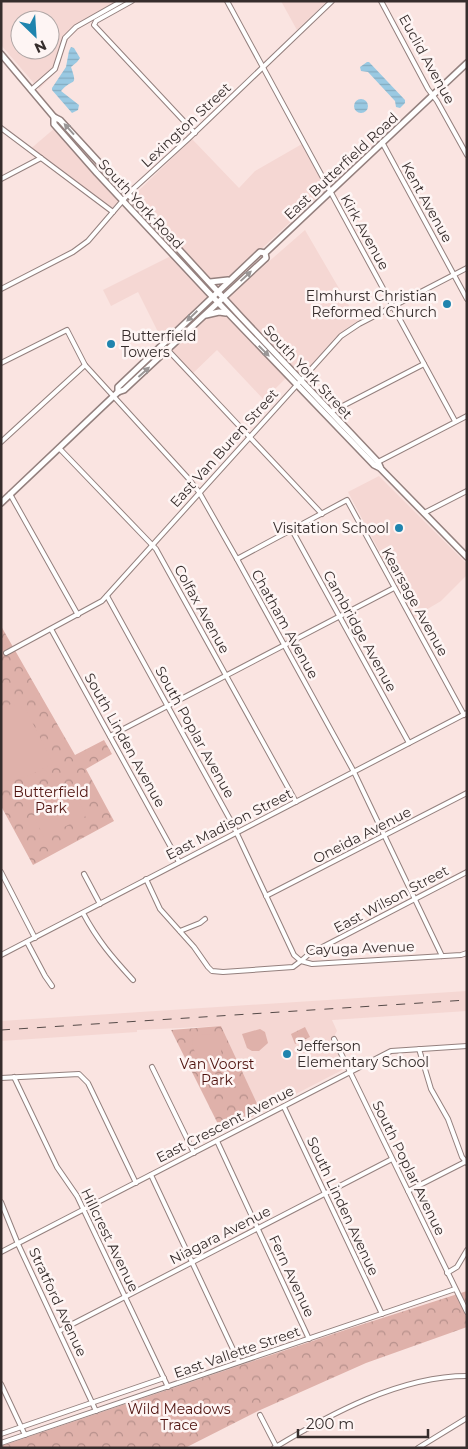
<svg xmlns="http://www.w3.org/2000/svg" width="468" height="1449" font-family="Montserrat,sans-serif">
<defs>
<pattern id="park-crowns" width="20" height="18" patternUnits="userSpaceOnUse" patternTransform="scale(1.25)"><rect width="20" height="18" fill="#dfb1aa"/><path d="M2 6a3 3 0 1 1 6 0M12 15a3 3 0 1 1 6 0" fill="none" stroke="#b6908b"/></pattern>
<pattern id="water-rules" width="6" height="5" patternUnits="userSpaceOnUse" patternTransform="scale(1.25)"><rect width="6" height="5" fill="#9ac9e2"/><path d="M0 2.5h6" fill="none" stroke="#85adc2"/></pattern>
</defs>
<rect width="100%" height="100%" fill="#fae4e1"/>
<g fill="#f5d7d3" fill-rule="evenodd">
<path d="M 1,1 L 129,1 L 80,28 L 68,39 L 63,51 L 60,64 L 54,74 L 39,89 L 1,45 ZM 20,20 L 50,20 L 50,50 L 20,50 Z"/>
<polygon points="281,1 327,1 297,30"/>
<polygon points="55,128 120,199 109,212 28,151"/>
<polygon points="192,139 239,188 255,171 302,144 326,189 218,289 131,198"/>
<polygon points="305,230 358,321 347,328 335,338 301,377 227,298"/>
<polygon points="171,256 209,297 163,342 138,292 111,306 103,290"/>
<polygon points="218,307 286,378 264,400 217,350 189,377 167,354"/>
<polygon points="379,476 467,564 467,575 441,601 414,617 348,492"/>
<polygon points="467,991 467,1011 332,1020 337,1031 332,1040 346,1068 261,1112 221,1026 137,1030 137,1032 1,1041 1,1021"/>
</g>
<g fill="url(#park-crowns)">
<polygon points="1,626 75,755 104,740 112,754 86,769 114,821 33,865 1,806"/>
<polygon points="221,1026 261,1112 222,1132 171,1030"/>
<polygon points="305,1027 310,1037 295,1044 291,1034"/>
<polygon points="467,1291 467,1327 366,1363 258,1411 185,1448 1,1448 1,1446 351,1328"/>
</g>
<g fill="#dfb1aa">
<path d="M 11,704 L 25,708 L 53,763 C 37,772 20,782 1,781 L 1,709 Z"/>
<polygon points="75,794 86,816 44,837 33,816"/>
<polygon points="260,1029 265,1032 268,1043 259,1051 252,1051 247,1048 242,1034"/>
<path d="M 219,1034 L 221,1037 L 221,1062 L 201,1059 C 194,1052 190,1045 193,1035 Z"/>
</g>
<g fill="url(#water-rules)">
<path d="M 71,47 L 74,48 L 80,58 L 77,62 L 71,67 C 78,88 73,77 61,91 L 79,105 L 78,110 L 72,113 L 52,90 L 52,88 L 66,67 L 69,51 Z"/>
<polygon points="367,62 369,62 405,100 405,103 400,108 396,107 395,101 368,72 361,71 360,67"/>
<circle cx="361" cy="106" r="7"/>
</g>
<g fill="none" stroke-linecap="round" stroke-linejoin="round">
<defs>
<g id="minor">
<polyline points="132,1 96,21 94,25 195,133"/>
<polyline points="227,1 455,421"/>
<polyline points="381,1 428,89 437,101 467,155"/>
<polyline points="31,90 55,69 65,38 76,27 122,1"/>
<polyline points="1,128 113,212"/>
<polyline points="382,142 467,299"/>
<polyline points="1,179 41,158"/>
<polyline points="1,289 73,252 88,241 131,191 188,139 332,1"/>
<polyline points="166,348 322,514"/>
<polyline points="1,363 67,330 85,365 188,478 199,492 237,559 354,772 442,956"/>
<polyline points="331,412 424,364"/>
<polyline points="1,442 85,365"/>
<polyline points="59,448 156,549 296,802"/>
<polyline points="378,462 467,416"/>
<polyline points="10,494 78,615"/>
<polyline points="424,513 467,491"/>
<polyline points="292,530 409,743"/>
<polyline points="237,559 347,500 464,715"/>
<polyline points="107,596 232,823 294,955 301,961 309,954 467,872"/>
<polyline points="51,629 179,862"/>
<polyline points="6,653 102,601 341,336 359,324 467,268"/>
<polyline points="110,736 394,588"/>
<polyline points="1,872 35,938"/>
<polyline points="84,874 100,904"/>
<polyline points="146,879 160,909 194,947 208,967 212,971 223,972 293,967 301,961 312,964 461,955 467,953"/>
<polyline points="266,896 467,793"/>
<path d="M 83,913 C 98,941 112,957 133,980"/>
<polyline points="180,931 200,923 205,919"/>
<polyline points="27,942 45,976 52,986"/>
<polyline points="1,955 467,713"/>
<polyline points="334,1039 467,1312"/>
<polyline points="419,1049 431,1089 448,1119 462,1157 467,1163"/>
<polyline points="152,1067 194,1153"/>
<polyline points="14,1077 57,1167 77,1196 168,1387"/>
<polyline points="1,1078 79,1074 88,1083 136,1183"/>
<polyline points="284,1107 382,1314"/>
<polyline points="217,1141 309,1339"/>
<polyline points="151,1175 239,1362"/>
<polyline points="408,1191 465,1162"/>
<polyline points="1,1202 18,1244 96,1411"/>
<polyline points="1,1252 391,1051 467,1046"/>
<polyline points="447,1273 457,1267 467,1250"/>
<polyline points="59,1331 392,1159"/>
<polyline points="1,1384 25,1435"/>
<polyline points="260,1415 277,1448"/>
<polyline points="1,1434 164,1378"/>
<polyline points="1,1443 455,1289"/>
<path d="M 274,1448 C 330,1414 400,1376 467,1376"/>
<polyline points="418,1448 467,1418"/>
</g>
<g id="secondary">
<polyline points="1,54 54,117 60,120 241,317 378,462 381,469 467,557"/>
<polyline points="54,117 54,124 97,173 208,292 374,465 380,468"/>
<polyline points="210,282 228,280"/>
<polyline points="206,315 219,312 226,313"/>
<polyline points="118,392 118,387 260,252 265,253"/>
<polyline points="1,503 118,392 124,390 140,375 266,258 265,253 467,63"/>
</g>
</defs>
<use href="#minor" stroke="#94807e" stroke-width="6"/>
<use href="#secondary" stroke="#94807e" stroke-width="8"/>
<use href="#minor" stroke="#fff" stroke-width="4"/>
<use href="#secondary" stroke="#fff" stroke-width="5"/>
<polyline stroke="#554a48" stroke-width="1" stroke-dasharray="9 9" stroke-linecap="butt" points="1,1030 467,1000"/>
</g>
<defs><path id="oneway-solid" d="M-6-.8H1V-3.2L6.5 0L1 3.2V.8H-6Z" transform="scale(1.25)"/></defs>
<g fill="#9a9696">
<use href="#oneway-solid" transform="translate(69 129) rotate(-132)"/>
<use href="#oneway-solid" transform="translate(246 276) rotate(-43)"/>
<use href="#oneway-solid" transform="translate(192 316) rotate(136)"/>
<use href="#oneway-solid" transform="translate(264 351) rotate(45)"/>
<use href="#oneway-solid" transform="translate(144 372) rotate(-42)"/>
</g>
<g fill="#1f84ae" stroke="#fef5f4" stroke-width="2">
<circle cx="447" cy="304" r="5"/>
<circle cx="111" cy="344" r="5"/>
<circle cx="399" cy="528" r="5"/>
<circle cx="287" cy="1054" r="5"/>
</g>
<g text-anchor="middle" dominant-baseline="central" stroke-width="5" stroke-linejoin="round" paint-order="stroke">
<g font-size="14" fill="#362d2c" stroke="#fef5f4">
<text transform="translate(427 59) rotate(61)">Euclid Avenue</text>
<text transform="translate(186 125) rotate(-43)">Lexington Street</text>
<text transform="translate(341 166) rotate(-43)">East Butterfield Road</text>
<text transform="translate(427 202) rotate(61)">Kent Avenue</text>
<text transform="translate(141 204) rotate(47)">South York Road</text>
<text transform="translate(365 232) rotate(61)">Kirk Avenue</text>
<text transform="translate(308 372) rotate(47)">South York Street</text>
<text transform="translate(224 448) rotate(-48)">East Van Buren Street</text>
<text transform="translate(415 602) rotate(61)">Kearsage Avenue</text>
<text transform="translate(202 609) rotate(61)">Colfax Avenue</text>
<text transform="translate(285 624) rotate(61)">Chatham Avenue</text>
<text transform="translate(360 631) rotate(61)">Cambridge Avenue</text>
<text transform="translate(195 732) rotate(61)">South Poplar Avenue</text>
<text transform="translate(125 740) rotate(61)">South Linden Avenue</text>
<text transform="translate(229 824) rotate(-27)">East Madison Street</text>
<text transform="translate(362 835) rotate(-27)">Oneida Avenue</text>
<text transform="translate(391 899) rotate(-28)">East Wilson Street</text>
<text transform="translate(360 948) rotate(-2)">Cayuga Avenue</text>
<text transform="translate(225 1124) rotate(-27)">East Crescent Avenue</text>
<text transform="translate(409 1168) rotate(64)">South Poplar Avenue</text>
<text transform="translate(343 1206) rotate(65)">South Linden Avenue</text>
<text transform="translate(220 1235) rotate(-27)">Niagara Avenue</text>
<text transform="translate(110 1240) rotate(64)">Hillcrest Avenue</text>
<text transform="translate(292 1276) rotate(65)">Fern Avenue</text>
<text transform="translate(58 1302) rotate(65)">Stratford Avenue</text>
<text transform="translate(237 1352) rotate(-19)">East Vallette Street</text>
</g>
<g font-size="14" fill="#362d2c" stroke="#fef5f4" text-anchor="end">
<text x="437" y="296">Elmhurst Christian<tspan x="437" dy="16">Reformed Church</tspan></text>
<text x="121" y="336" text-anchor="start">Butterfield<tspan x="121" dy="16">Towers</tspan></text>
<text x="389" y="528">Visitation School</text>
<text x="297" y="1046" text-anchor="start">Jefferson<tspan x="297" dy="16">Elementary School</tspan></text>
</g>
<g font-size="14" fill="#4f130f" stroke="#fef5f4">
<text x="51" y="792">Butterfield<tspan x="51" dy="16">Park</tspan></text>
<text x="217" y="1064">Van Voorst<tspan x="217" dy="16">Park</tspan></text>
<text x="179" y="1409">Wild Meadows<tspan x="179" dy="16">Trace</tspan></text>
</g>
</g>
<rect width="468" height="1449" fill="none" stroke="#362d2c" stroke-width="5"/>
<g transform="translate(35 35) rotate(155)"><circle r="24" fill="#fef5f4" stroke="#aea5a4"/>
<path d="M0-4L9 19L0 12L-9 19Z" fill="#1f84ae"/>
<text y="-8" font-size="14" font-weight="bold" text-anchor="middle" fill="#362d2c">N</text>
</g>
<path d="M298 1429v8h130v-8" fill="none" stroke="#362d2c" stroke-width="2.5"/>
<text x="306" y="1429" font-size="15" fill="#362d2c" stroke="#fef5f4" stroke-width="4" paint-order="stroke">200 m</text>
</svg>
